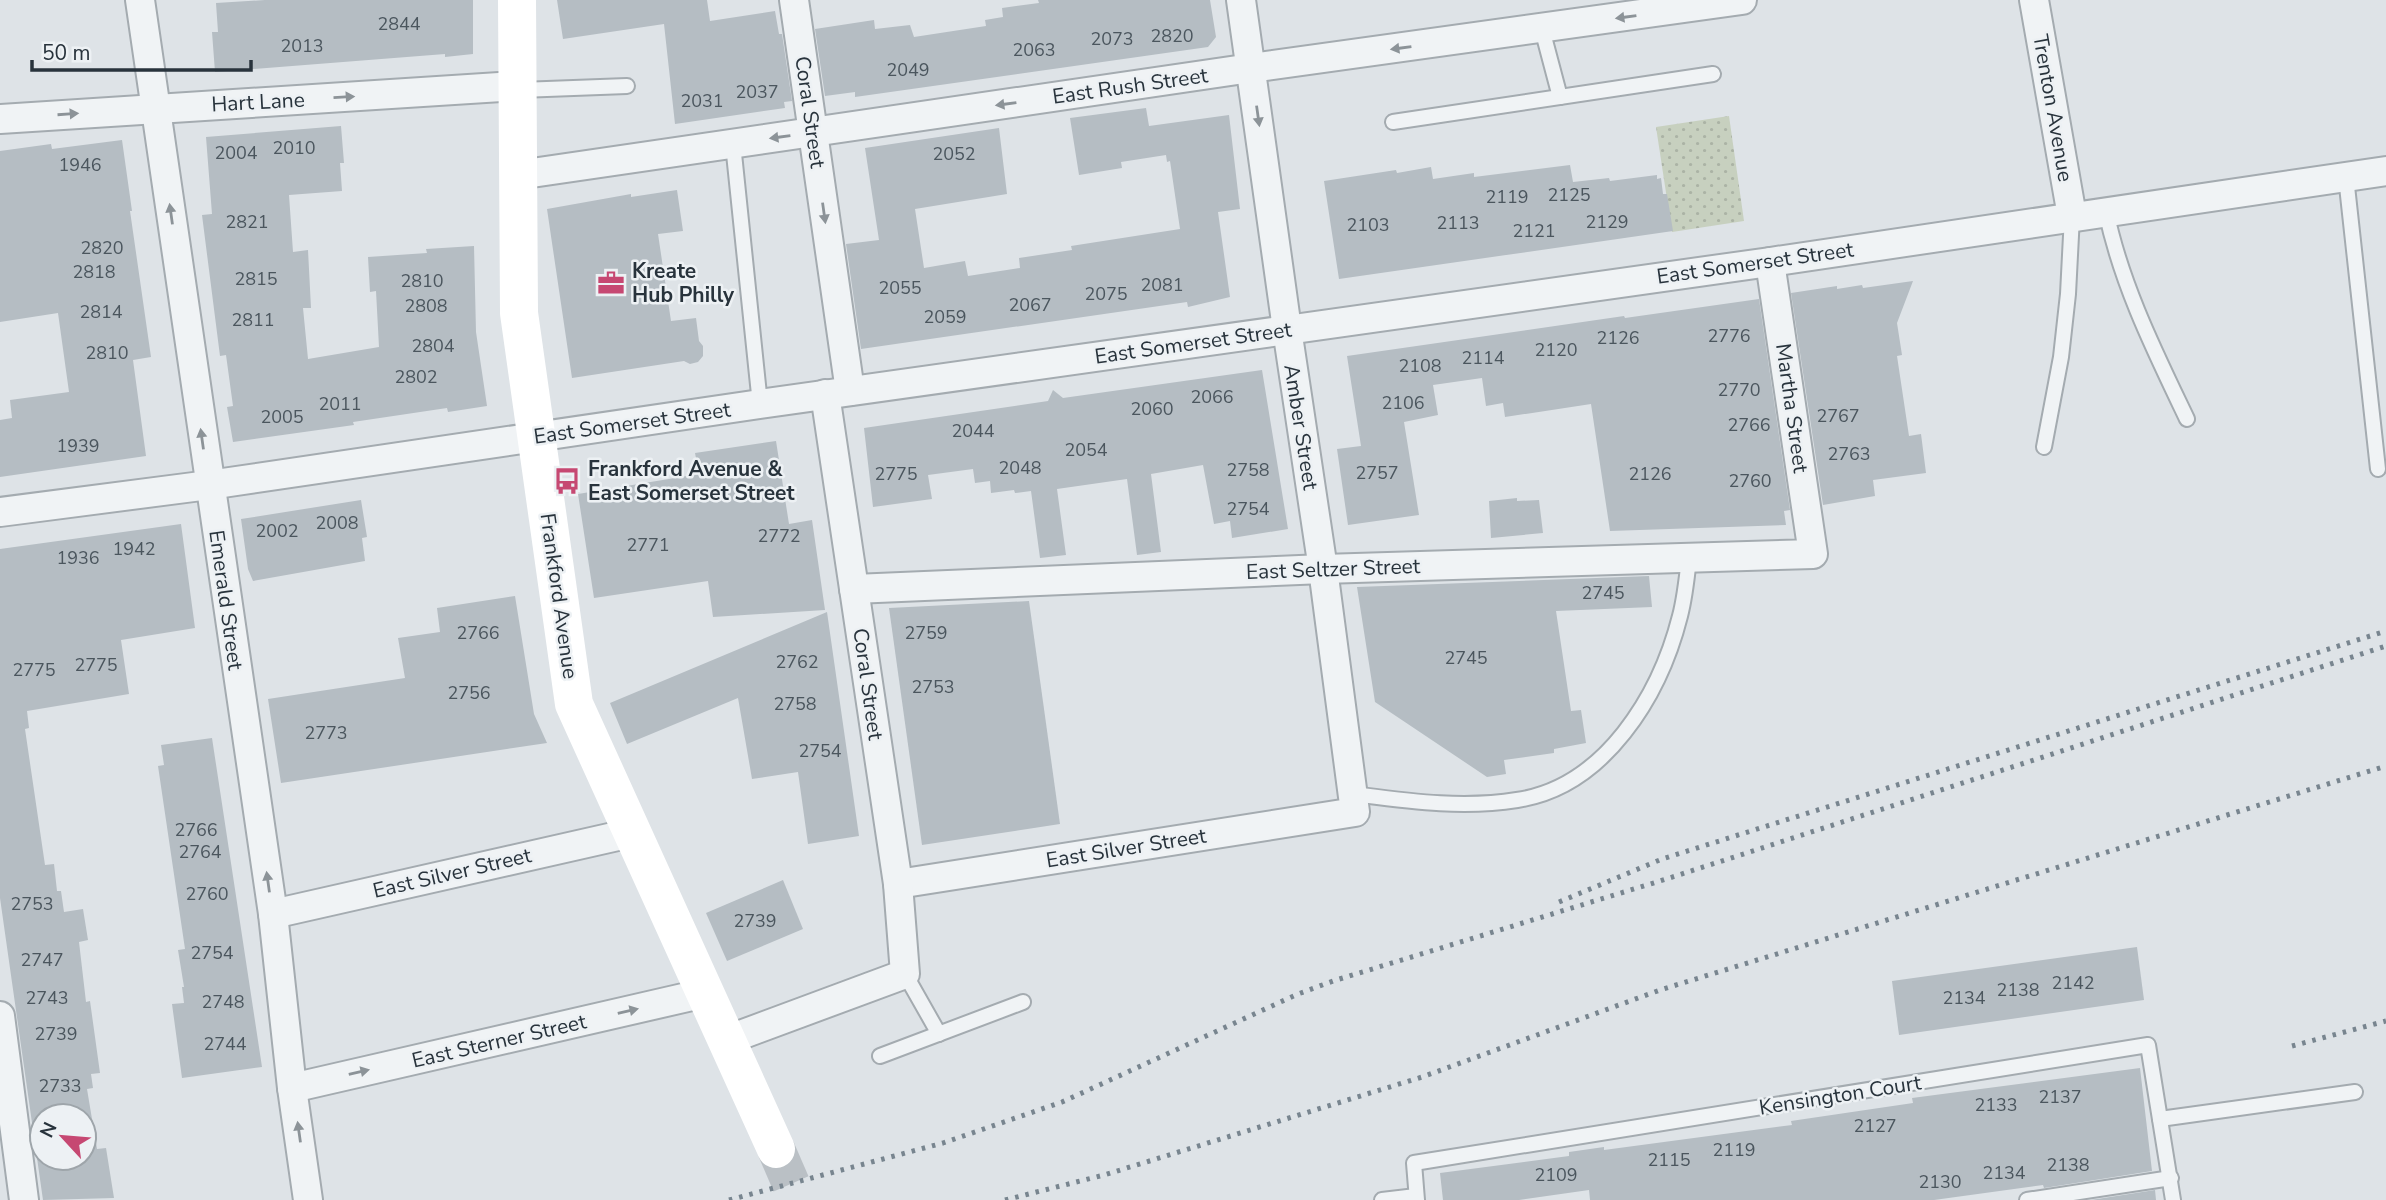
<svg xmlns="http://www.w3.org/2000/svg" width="2386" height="1200" font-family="'Nunito Sans',sans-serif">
<defs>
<pattern id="grass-dots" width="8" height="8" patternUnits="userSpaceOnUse" patternTransform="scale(1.75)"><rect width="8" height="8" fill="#c7d0bf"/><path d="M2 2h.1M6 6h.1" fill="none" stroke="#abb3a5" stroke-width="1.8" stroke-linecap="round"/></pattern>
</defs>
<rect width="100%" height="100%" fill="#dee3e7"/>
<polygon fill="url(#grass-dots)" points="1729,116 1744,221 1672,232 1656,127"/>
<g fill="#b5bdc3" fill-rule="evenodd">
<polygon points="265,0 473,0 473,54 445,57 445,54 215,72 212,32 218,32 216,3"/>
<polygon points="557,0 707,0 710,21 775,11 779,34 782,34 792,101 784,102 785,108 675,124 664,24 563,39"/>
<polygon points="1038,0 1210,0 1216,37 1208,47 855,97 855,92 825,96 815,29 874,20 875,29 910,25 914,37 986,26 985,20 1003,17 1002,8 1039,3"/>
<polygon points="1146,108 1149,126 1229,115 1240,209 1218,212 1230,297 1188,307 1187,302 861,349 846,244 879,240 865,148 999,128 1007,194 915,209 924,268 965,261 968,276 1020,268 1019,258 1072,250 1071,246 1180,229 1170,161 1167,162 1166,155 1121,162 1122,168 1079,175 1070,118"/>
<polygon points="341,126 344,163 340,163 342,191 289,195 293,252 308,250 311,308 303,308 308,359 379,347 376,291 370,292 368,257 427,253 426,249 474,246 476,332 487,406 448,412 447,408 353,422 354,425 233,442 227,407 233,406 226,355 220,356 202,215 212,214 206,137"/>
<polygon points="122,140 132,211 130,211 151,357 133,360 146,456 0,477 0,420 12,418 10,400 69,392 58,313 0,322 0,151 51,144 52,149"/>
<polygon points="1570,165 1573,182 1609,178 1610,181 1657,175 1657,179 1661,178 1663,194 1667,194 1673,231 1339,279 1324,181 1396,170 1397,173 1431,167 1433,179 1474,173 1474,177"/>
<polygon points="677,190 683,231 658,234 671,321 696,318 699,341 703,346 703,356 698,362 690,364 684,361 572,378 547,209 631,194 631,197"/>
<polygon points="1913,281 1897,323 1902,355 1897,356 1909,436 1921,434 1926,473 1873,480 1875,496 1823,505 1791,293 1837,286 1837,289 1862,285 1863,288"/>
<polygon points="1759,299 1790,510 1784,511 1786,525 1610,531 1591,404 1505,417 1503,403 1486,406 1482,378 1433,385 1438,415 1404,422 1419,515 1348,525 1337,449 1361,446 1347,356 1624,316 1625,318"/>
<polygon points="1262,370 1288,529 1232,538 1230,521 1214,524 1203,465 1151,474 1161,552 1137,555 1127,479 1057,489 1066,555 1040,558 1031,491 1015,493 1014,490 991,493 990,481 975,483 973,469 928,475 932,499 873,507 864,428 1048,401 1053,390 1063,398"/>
<polygon points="776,441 789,524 812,520 825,610 713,617 708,581 594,598 578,494 699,474 695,453"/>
<polygon points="1517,498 1517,501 1539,500 1543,533 1491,538 1489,501"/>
<polygon points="361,500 367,537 362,538 365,561 253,581 248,569 241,519"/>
<path d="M 181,524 L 195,628 L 121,640 L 129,694 L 27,711 L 29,728 L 25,729 L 45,865 L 54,864 L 57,891 L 61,891 L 64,912 L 83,909 L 88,940 L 79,942 L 86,1002 L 90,1001 L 100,1073 L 91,1074 L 93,1088 L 87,1089 L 97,1149 L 106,1148 L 114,1198 L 43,1200 L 0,898 L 0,549 ZM 42,1116 L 84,1116 L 84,1158 L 42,1158 Z"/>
<polygon points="1649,576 1652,607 1556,611 1571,711 1581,710 1586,743 1554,749 1554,753 1504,760 1506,774 1487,777 1375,702 1357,587"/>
<polygon points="515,596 534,714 547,743 281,783 268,699 405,678 398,638 440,632 437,608"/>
<polygon points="1029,601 1060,824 922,845 889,608"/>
<polygon points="827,612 859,836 808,844 798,772 752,779 738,698 627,744 610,703"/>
<polygon points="212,738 262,1067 182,1078 172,1004 184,1003 182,987 184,987 178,950 185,949 158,766 164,765 161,745"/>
<polygon points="783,880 803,929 727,961 706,913"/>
<polygon points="2137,947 2144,1000 1899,1035 1892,981"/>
<polygon points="2140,1068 2152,1171 2044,1188 2043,1185 1934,1200 1590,1200 1589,1190 1519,1200 1443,1200 1440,1173 1569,1156 1569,1152 1604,1147 1604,1150 1792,1125 1791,1121 1913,1103 1912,1098"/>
<polygon points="2155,1190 2156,1200 2091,1200"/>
</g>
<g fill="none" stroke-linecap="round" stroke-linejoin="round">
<polyline stroke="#bac0c5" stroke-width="38" stroke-dasharray="38 19" stroke-linecap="butt" points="776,1149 798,1200"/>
<defs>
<g id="lane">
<polyline points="1542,29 1560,97"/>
<polyline points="520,90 627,86"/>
<polyline points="1393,122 1713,74"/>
<polyline points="733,144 760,404"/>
<polyline points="2346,177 2378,469"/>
<path d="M 2106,211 C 2121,284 2155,352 2187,419"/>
<polyline points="2044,447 2061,357 2068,294 2072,216"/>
<path d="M 1353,794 C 1408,801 1462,809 1517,800 C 1605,787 1660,695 1680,616 C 1685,597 1687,577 1689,558"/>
<polyline points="905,974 939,1034"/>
<polyline points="880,1056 1023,1002"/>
<polyline points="2160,1119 2355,1092"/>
<polyline points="1382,1200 1416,1196"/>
<polyline points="1417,1200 1414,1163 2148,1045 2173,1200"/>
<polyline points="2027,1200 2171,1178"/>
</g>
<g id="street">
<polyline points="140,0 273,914 292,1088 308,1200"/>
<polyline points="794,0 850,391"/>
<polyline points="2034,0 2072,216"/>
<polyline points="0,119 516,86"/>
<polyline points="518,175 1251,68 1742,0"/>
<polyline points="0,512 209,485 760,404 1770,262 2386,171"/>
<polyline points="854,589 1323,569 1813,554 1770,262"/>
<polyline points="898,884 1355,812 1323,569 1287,329 1241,0"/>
<polyline points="273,914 631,833"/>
<polyline points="0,1016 24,1200"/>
<polyline points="727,1040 905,974 898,884 825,394"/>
<polyline points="292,1088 705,993"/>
</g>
</defs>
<use href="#lane" stroke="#a4abb0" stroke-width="18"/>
<use href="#street" stroke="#a4abb0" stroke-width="32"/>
<use href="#lane" stroke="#f0f3f5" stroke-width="14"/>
<use href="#street" stroke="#f0f3f5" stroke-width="28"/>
<polyline stroke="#fff" stroke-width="38" points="517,0 519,313 574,704 776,1149"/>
<g stroke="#78858f" stroke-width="5" stroke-dasharray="3.5 7" stroke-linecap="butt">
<polyline points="1559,902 1662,859 2386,631"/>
<polyline points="2292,1046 2386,1021"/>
<polyline points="729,1200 943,1143 1062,1102 1298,994 1333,981 1660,881 2386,646"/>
<polyline points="1005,1200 1104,1175 1422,1077 1660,990 2386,766"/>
</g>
</g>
<defs><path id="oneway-solid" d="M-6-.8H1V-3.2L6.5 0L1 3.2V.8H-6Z" transform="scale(1.75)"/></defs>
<g fill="#8c9398">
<use href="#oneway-solid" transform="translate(1626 17) rotate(172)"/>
<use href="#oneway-solid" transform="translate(1401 48) rotate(172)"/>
<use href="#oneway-solid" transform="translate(344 97) rotate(-3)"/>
<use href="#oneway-solid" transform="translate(1006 104) rotate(172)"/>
<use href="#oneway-solid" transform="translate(68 114) rotate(-4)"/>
<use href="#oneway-solid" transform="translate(1258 116) rotate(82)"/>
<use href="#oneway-solid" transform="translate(780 137) rotate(172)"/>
<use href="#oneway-solid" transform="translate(824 213) rotate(82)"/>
<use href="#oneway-solid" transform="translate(171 214) rotate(-98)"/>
<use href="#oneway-solid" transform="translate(202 439) rotate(-98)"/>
<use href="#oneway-solid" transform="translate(268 882) rotate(-98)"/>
<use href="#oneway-solid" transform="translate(628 1011) rotate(-13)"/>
<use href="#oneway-solid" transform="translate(359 1072) rotate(-13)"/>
<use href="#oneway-solid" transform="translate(299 1132) rotate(-98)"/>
</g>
<defs>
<symbol id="office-bare" viewBox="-9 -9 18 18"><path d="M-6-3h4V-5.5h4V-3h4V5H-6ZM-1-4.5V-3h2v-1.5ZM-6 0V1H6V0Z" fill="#c64872" stroke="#edf1f4" stroke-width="2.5" paint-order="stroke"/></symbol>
<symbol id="bus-bare" viewBox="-9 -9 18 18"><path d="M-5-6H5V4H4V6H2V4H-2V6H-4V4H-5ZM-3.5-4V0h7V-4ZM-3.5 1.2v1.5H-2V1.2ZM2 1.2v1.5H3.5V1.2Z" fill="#c64872" stroke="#edf1f4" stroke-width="2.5" paint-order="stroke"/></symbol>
</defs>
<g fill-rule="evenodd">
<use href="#office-bare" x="592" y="264" width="38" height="38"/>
<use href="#bus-bare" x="548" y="462" width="38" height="38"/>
</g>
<g text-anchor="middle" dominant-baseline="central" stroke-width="5" stroke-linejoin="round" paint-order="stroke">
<g font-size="18" fill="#4b565e">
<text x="399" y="24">2844</text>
<text x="1172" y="36">2820</text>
<text x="1112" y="39">2073</text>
<text x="302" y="46">2013</text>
<text x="1034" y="50">2063</text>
<text x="908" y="70">2049</text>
<text x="757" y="92">2037</text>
<text x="702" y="101">2031</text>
<text x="294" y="148">2010</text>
<text x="236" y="153">2004</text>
<text x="954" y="154">2052</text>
<text x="80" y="165">1946</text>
<text x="1569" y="195">2125</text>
<text x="1507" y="197">2119</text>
<text x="247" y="222">2821</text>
<text x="1607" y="222">2129</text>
<text x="1458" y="223">2113</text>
<text x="1368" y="225">2103</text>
<text x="1534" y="231">2121</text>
<text x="102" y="248">2820</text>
<text x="94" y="272">2818</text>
<text x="256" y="279">2815</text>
<text x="422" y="281">2810</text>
<text x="1162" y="285">2081</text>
<text x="900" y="288">2055</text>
<text x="1106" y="294">2075</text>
<text x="1030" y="305">2067</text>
<text x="426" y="306">2808</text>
<text x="101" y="312">2814</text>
<text x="945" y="317">2059</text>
<text x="253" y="320">2811</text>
<text x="1729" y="336">2776</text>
<text x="1618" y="338">2126</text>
<text x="433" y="346">2804</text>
<text x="1556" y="350">2120</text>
<text x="107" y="353">2810</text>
<text x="1483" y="358">2114</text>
<text x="1420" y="366">2108</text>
<text x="416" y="377">2802</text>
<text x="1739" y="390">2770</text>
<text x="1212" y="397">2066</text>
<text x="1403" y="403">2106</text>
<text x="340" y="404">2011</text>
<text x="1152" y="409">2060</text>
<text x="1838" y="416">2767</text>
<text x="282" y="417">2005</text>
<text x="1749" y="425">2766</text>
<text x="973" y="431">2044</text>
<text x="78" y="446">1939</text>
<text x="1086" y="450">2054</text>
<text x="1849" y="454">2763</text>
<text x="1020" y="468">2048</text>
<text x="1248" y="470">2758</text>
<text x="1377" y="473">2757</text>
<text x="896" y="474">2775</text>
<text x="1650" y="474">2126</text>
<text x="1750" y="481">2760</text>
<text x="1248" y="509">2754</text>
<text x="337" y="523">2008</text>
<text x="277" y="531">2002</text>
<text x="779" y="536">2772</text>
<text x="648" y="545">2771</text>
<text x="134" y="549">1942</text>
<text x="78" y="558">1936</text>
<text x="1603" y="593">2745</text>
<text x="478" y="633">2766</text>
<text x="926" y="633">2759</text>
<text x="1466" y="658">2745</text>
<text x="797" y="662">2762</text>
<text x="96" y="665">2775</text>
<text x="34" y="670">2775</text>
<text x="933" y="687">2753</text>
<text x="469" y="693">2756</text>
<text x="795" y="704">2758</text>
<text x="326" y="733">2773</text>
<text x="820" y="751">2754</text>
<text x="196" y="830">2766</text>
<text x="200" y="852">2764</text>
<text x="207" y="894">2760</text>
<text x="32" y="904">2753</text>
<text x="755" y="921">2739</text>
<text x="212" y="953">2754</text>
<text x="42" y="960">2747</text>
<text x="2073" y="983">2142</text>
<text x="2018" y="990">2138</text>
<text x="47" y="998">2743</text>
<text x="1964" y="998">2134</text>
<text x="223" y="1002">2748</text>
<text x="56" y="1034">2739</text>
<text x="225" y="1044">2744</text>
<text x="60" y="1086">2733</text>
<text x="2060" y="1097">2137</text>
<text x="1996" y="1105">2133</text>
<text x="1875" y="1126">2127</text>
<text x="1734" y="1150">2119</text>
<text x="1669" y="1160">2115</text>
<text x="2068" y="1165">2138</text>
<text x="2004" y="1173">2134</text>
<text x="1556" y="1175">2109</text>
<text x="1940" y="1182">2130</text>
</g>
<g font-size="21" fill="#28333c" stroke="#edf1f4">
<text transform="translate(1130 86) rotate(-8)">East Rush Street</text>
<text transform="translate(258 102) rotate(-3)">Hart Lane</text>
<text transform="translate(2053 108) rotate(80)">Trenton Avenue</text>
<text transform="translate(810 112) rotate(82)">Coral Street</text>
<text transform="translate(1755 263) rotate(-8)">East Somerset Street</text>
<text transform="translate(1193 343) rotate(-8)">East Somerset Street</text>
<text transform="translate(1792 408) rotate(82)">Martha Street</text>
<text transform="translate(632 423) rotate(-8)">East Somerset Street</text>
<text transform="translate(1301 427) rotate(81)">Amber Street</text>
<text transform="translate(1333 569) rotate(-2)">East Seltzer Street</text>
<text transform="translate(559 596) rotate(82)">Frankford Avenue</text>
<text transform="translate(226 600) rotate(82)">Emerald Street</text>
<text transform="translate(868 684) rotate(82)">Coral Street</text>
<text transform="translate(1126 848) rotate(-9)">East Silver Street</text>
<text transform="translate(452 873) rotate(-13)">East Silver Street</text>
<text transform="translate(499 1041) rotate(-13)">East Sterner Street</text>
<text transform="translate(1840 1095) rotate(-9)">Kensington Court</text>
</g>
<g font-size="21" font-weight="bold" fill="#28333c" stroke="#edf1f4" text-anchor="start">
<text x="632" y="271">Kreate<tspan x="632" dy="24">Hub Philly</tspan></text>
<text x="588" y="469">Frankford Avenue &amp;<tspan x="588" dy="24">East Somerset Street</tspan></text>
</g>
</g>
<g transform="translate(63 1137) rotate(296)"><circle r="33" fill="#edf1f4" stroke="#9ea5aa" stroke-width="2"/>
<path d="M0-5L12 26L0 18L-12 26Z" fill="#c64872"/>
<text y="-10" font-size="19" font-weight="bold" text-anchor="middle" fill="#28333c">N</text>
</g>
<path d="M32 60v10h219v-10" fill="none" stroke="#28333c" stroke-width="3.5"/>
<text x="42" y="60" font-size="21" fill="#28333c" stroke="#edf1f4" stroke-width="5" paint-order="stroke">50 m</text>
</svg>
